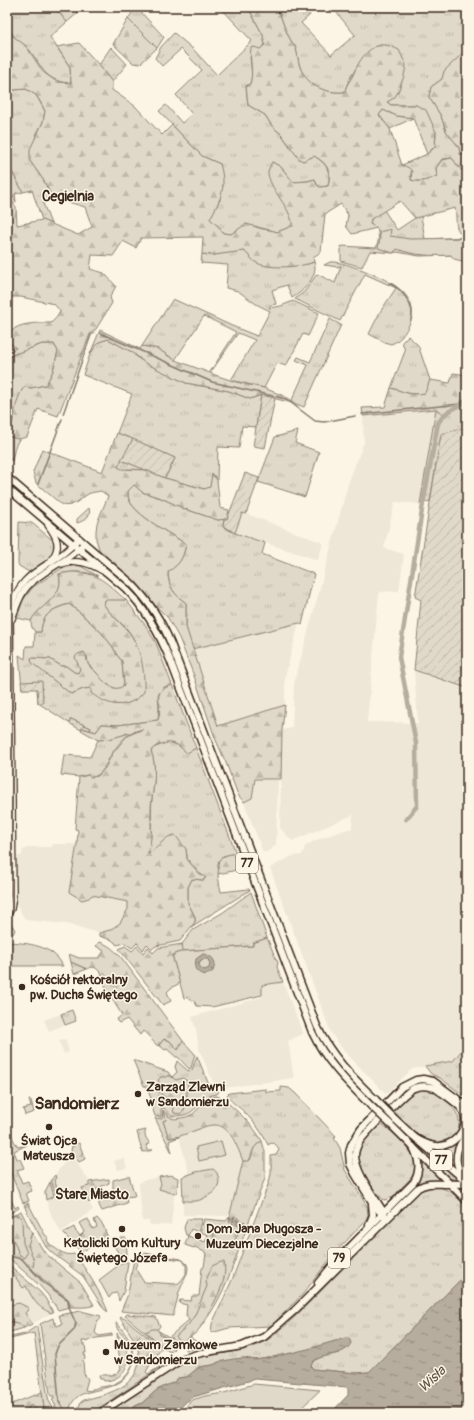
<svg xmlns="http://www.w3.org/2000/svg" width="474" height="1420" font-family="Pangolin,sans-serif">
<defs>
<pattern id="grass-tufts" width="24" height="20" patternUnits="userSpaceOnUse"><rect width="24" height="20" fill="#e0d8c8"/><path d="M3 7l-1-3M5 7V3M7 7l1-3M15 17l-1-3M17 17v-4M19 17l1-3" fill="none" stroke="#c1baab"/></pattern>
<pattern id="forest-firs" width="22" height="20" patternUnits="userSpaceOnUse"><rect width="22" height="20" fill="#e0d8c8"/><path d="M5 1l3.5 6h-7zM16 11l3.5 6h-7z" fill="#c1baab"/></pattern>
<pattern id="garden-furrows" width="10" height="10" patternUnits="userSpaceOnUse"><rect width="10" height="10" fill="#e0d8c8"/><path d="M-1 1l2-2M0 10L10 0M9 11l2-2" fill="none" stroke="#c1baab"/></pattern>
<pattern id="water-ripples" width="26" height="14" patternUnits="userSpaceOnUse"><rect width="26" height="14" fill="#b7ad9e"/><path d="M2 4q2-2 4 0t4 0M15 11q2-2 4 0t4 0" fill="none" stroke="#968d80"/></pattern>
</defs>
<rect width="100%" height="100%" fill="#fcf5e5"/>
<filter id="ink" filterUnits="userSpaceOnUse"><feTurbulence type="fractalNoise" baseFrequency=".025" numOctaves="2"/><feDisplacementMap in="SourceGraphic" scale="8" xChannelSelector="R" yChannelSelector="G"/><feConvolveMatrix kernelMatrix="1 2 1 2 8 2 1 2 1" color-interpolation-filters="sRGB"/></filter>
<g filter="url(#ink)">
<g fill="#eee6d6">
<polygon points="436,409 420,504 395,502 384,548 404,554 399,591 379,592 367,722 418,723 414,670 467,688 467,1044 453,1061 412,1069 386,1094 344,1051 331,1033 270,868 292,856 302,855 306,845 324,837 352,828 353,815 292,841 280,828 282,730 292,728 294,684 348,484 364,442 363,416"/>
<polygon points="242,512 323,543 318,560 235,533"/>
<polygon points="299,623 285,677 285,705 218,726 192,649"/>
<polygon points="255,779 278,780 276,845 267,852 263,852 244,802 252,798"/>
<polygon points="53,844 77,844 69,892 89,898 92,895 98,895 128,902 128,909 120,923 116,927 105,932 99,933 67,924 25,920 17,905 17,857 22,855 22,851 28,847 52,847"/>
<polygon points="283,982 303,1034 288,1041 294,1078 224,1088 216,1085 213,1082 199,1049 196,1029 192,1017 262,997 261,985"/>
<polygon points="61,1014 65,1025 49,1031 44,1020"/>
<polygon points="65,1039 69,1052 64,1054 59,1041"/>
<polygon points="215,1125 226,1129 237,1147 243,1161 230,1214 228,1216 183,1215 182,1179 190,1177 179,1137 198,1129"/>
<polygon points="70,1153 88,1179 89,1186 82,1189 93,1210 61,1232 53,1219 46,1200 60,1195 53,1177 68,1158"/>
<polygon points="124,1158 127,1168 118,1170 114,1161"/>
<polygon points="171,1175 174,1176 176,1178 171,1225 150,1225 149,1221 142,1221 139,1183 145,1180"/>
<polygon points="11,1271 23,1287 26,1286 35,1302 41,1309 51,1313 32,1324 25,1313 27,1307 19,1303 10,1305 7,1304 7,1274"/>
</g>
<g fill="url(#grass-tufts)" stroke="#8e8173">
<path d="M 7,7 L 54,7 L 67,22 L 50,37 L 70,67 L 71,84 C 40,79 44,66 26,46 C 22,43 17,40 14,37 C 7,29 7,17 7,7 Z"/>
<polygon points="134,7 136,7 164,37 157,48 128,19 134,10"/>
<path d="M 220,7 L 248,7 L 263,35 L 265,45 L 250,57 L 252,76 L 250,84 L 246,86 L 248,105 L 265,115 L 272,126 L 282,135 L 293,151 L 303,161 L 314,156 C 327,164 331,171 328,186 L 320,187 L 317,185 L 315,179 L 308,181 L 293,182 L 281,167 L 272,162 L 290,216 L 293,220 L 293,226 L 277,232 C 269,229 262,229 255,226 L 236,231 L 231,234 L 223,233 L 218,226 L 209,219 L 220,200 L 220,164 L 202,156 L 159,111 L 166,105 L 182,123 L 192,114 L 176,95 L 202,70 L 181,49 L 162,66 L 155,58 L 161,47 L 174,33 L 193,49 L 217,75 L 252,41 Z"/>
<path d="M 277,7 L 303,7 L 310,15 L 301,23 L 331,55 L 355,35 L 332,7 L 467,7 L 467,44 L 464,52 L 455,61 L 442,79 L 431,87 L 429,97 L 441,116 L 446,131 L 459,147 L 460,154 L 467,154 L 467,172 C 459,171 457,164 452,158 L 442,159 L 436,168 L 437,176 C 428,180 421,183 411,180 L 412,171 L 402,165 L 427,154 L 435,147 L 436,132 L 416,105 L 391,105 L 387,102 L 398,92 L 404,71 L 356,68 C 352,76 346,83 345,92 C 326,94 307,87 300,67 C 298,62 298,55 296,49 C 294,44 289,39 287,33 C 283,25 281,16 277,7 Z"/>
<polygon points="111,47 127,64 112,82 99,65"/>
<polygon points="26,89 36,95 45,111 43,122 36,135 30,161 44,181 52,197 43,203 51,224 42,220 32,190 23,192 10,168 7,158 11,141 7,132 7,95 14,90"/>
<polygon points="383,110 397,116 413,118 390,129 379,115"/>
<path d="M 384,210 L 397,230 L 415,218 L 421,216 L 425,239 L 467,237 L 467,259 L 454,255 L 419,256 L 397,252 L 393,253 L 370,251 L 362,267 L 341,261 L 341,246 L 376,248 C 379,241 379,236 377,228 L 370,224 L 371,219 Z"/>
<path d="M 236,251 L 244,251 L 255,262 L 308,264 L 314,262 C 319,275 304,291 292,298 L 287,285 L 272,290 L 276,304 L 271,305 L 269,308 L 281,306 L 293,301 L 319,313 L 308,336 L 303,334 L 286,366 L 277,363 L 264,388 L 231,380 L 255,340 L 238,333 L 211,372 L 210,372 L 236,332 L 204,316 L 175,360 L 158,349 L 142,346 L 173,299 L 232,326 L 257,336 L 270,311 L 256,304 L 238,291 L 226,288 L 228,265 L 201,263 L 202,254 L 214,255 Z"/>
<path d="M 330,262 C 340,261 353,267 363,270 C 386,279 425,295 408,327 C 404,334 400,341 391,344 L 384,342 L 369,334 L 380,312 L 396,288 L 365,274 L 340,321 L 295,299 L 305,291 L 317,274 L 335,283 L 341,266 L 338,267 L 324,265 Z"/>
<polygon points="330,319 341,325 304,407 291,402 308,365 296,360 298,357 310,362"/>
<polygon points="12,330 7,340 16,348 7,353 7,331"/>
<path d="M 408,336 L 418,345 L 430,380 L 426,393 C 411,396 405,392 391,388 L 405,351 L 402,342 Z"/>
<polygon points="108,339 132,352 139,359 186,383 229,391 250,399 261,395 256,427 242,426 239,448 218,447 217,480 213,474 210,488 204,489 165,478 175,458 117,433 132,394 83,375 90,354 99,342"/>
<polygon points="42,344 54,344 58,351 53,371 46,385 31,388 24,387 9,433 10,437 19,439 15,447 12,461 7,455 7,357"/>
<polygon points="467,398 467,427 441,435 430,501 420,504 436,409 443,414"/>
<polygon points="298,431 295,443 319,452 305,497 258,482 275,437"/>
<polygon points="121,460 147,470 128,469 123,471 118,467"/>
<path d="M 134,484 L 142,492 L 161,498 L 185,509 L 218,520 L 224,519 L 223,527 L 235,533 L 265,543 L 262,554 L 314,574 L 302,625 L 299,623 L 192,649 L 186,627 L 186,603 C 174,594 168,587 168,571 C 181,563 183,558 186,544 C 171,534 136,516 129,500 C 128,497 128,494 128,491 Z"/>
<path d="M 89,508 C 92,516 84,521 77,523 L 77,519 Z"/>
<polygon points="19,522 32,523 56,543 52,556 29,572 19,566 18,564"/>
<path d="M 79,565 L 98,576 C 85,571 73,571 59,574 C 66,597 39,605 31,621 L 17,618 L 23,600 L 33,587 L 62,568 Z"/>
<path d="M 111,599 L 126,600 L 146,626 L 156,643 L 172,685 L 164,687 L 158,695 L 159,708 L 158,720 L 118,725 L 102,724 L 96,732 L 90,730 L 91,728 L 71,719 L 69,723 L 38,703 L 37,688 L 22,689 L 19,655 L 25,659 L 26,646 L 34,646 L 35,632 L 41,632 C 42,613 53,609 69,604 L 78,611 L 101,632 L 113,647 L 117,655 L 122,661 L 124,685 L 121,688 L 116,689 L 101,680 L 96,672 L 88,664 L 87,656 L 78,673 L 74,672 L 66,666 L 61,666 L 50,659 L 31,658 L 46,674 L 71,694 L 83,689 L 91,688 C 107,702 114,710 135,700 C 140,697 144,693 144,688 C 141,667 141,646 127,629 C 119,621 110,614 104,605 L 105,600 Z"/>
<path d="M 144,728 C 139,732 133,732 127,736 C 121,740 115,749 111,755 C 105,765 104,774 91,778 L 88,775 L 79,777 L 61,775 L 64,755 L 90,757 L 98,740 L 109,739 Z"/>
<path d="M 169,742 L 178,745 L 187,752 L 196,748 L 236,853 L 223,856 L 218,865 L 219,871 L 218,876 L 221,892 L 249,889 L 250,890 L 191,927 L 195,922 L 195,917 L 188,903 L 188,887 L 192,879 L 203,880 L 206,878 L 199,873 L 187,859 L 186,849 L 162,842 L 155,850 L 147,854 C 154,836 150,817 152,798 C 154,783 157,766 151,752 L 153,748 Z"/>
<polygon points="251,892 267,938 253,943 253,946 183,951 182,944 193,930 222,913"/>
<polygon points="7,922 10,922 15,930 13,934 7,933"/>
<polygon points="71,962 87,969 74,974"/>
<polygon points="72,1010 76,1021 65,1025 61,1014"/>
<polygon points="164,1039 170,1041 178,1050 183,1041 195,1054 191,1068 189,1069 178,1057 176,1057 167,1049 165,1050 159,1045"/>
<polygon points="467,1044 467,1098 440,1078 431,1074 425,1066 453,1061"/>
<path d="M 197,1056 L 209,1085 L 211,1088 L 219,1092 L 217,1094 C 205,1095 200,1106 191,1112 C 185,1116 178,1116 171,1116 L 164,1108 L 161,1109 L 161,1117 L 155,1116 L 151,1104 L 153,1103 L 146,1086 L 144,1086 L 133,1060 L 168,1072 L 172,1077 L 177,1072 L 175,1067 L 177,1061 L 188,1071 L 192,1070 Z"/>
<path d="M 281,1087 L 289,1088 L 295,1093 L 336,1136 L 334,1138 L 340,1148 L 345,1170 L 367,1206 L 368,1215 L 365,1221 L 333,1255 L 303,1294 L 271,1326 L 229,1328 L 211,1333 L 212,1324 L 232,1280 L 269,1182 L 271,1174 L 271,1156 L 276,1155 L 279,1150 C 277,1144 273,1141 268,1145 C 262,1132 255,1123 245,1113 C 240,1107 230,1102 227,1095 L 229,1093 L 266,1089 L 266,1092 L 281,1091 Z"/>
<path d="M 426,1088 C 444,1094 474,1121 451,1138 C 445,1140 439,1143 433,1142 C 417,1137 404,1121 392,1110 L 416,1089 Z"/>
<polygon points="29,1100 31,1100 34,1112 25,1115 23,1109 31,1107"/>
<polygon points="163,1110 166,1120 163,1121 169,1138 179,1137 169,1141 172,1153 155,1118 162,1119"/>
<polygon points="392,1120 411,1138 461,1180 448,1178 390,1121"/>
<path d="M 380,1122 C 393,1134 419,1151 414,1171 C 413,1177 407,1182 403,1186 C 398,1192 392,1199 384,1200 L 377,1194 L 360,1167 L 357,1158 L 358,1148 Z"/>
<path d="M 7,1124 C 9,1129 14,1143 18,1147 L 27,1145 L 14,1151 L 17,1159 L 20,1159 L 24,1168 L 17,1170 L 22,1183 L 28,1181 L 32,1191 L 26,1193 L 29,1201 L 23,1203 L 7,1164 Z"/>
<path d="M 146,1130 C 143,1135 147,1139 150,1144 L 146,1145 L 148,1150 L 153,1150 L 144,1152 L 142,1151 L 137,1132 Z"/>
<path d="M 262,1141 L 265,1152 L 265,1178 L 248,1224 L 244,1228 L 245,1222 L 244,1221 L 240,1226 L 242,1221 L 240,1219 L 237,1224 L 238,1218 L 237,1217 L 233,1222 L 235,1216 L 234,1216 L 230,1220 L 231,1215 L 230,1214 L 243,1161 L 250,1160 C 255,1150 250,1149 262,1141 Z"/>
<polygon points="454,1143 456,1145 455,1168 432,1149"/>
<path d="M 420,1160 L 444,1182 C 431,1180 422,1181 411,1189 Z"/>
<path d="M 213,1169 C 216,1171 217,1173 218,1176 C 222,1188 211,1195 202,1199 C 197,1202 189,1201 183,1201 L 182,1177 L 196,1172 Z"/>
<polygon points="55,1175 56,1178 54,1180 60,1195 56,1196 51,1180"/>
<polygon points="171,1175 178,1178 177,1193 175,1194 159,1189 161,1184 159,1177"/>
<polygon points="50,1182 54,1196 46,1200 45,1192"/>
<path d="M 438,1186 L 451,1192 L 467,1207 L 467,1273 L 369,1372 L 356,1373 L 313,1369 L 311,1366 C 313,1356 331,1355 340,1353 L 308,1350 L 269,1358 L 255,1360 L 244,1358 L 219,1362 L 213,1365 L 199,1367 L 187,1377 L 178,1378 L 174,1382 L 157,1390 L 142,1403 L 133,1407 L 128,1413 L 107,1413 L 182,1362 C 208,1353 237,1355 262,1343 C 281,1333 303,1308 319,1293 C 350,1261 381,1229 412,1197 L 424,1188 Z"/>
<polygon points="7,1191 15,1208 18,1206 19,1208 7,1215"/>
<path d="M 21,1211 L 32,1233 C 24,1249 39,1257 32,1269 L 49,1285 L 65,1296 L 69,1300 L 70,1307 L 58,1310 L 48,1295 L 39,1285 L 8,1257 L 7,1219 Z"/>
<path d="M 230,1216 L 229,1221 L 230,1222 L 234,1217 L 232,1223 L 233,1224 L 237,1219 L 235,1225 L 237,1225 L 241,1221 L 239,1226 L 241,1227 L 244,1222 L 243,1229 L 246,1230 C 232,1267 221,1310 190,1337 L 198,1343 L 195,1349 L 186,1350 L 187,1345 L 175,1342 L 173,1350 L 170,1352 L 163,1347 L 125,1316 L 127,1314 L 156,1317 L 160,1326 L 157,1330 L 169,1337 L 189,1320 L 186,1316 L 187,1305 L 179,1303 L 180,1300 L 191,1301 L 192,1296 L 199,1296 L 202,1268 L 204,1267 L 206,1253 L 195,1247 L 194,1248 L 185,1245 L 188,1236 L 186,1235 L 184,1228 L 187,1219 L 202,1219 L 198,1232 L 191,1229 L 188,1236 L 205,1242 L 208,1235 L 200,1232 L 204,1219 L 226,1221 Z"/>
<polygon points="120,1238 126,1238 127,1254 119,1254 113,1244 116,1244 115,1242"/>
<polygon points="144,1253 181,1259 187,1264 188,1268 187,1274 179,1292 173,1316 121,1311 128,1294 133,1264 135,1259 138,1261 135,1268 143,1281 145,1282 177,1284 181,1281 186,1274 186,1266 183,1260 147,1255 139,1258 138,1257"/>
<path d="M 7,1263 L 40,1292 L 45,1298 L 53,1312 L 51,1313 C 35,1306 34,1300 26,1286 L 23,1288 L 11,1271 L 7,1274 Z"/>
<path d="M 81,1311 L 101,1316 L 100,1320 L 98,1320 L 95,1333 L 99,1336 L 112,1334 L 112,1336 L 96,1338 L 86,1342 L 86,1341 L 82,1341 L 83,1345 L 85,1345 L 86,1353 L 84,1353 L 85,1359 L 83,1361 L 84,1374 L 88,1379 L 85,1390 L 91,1391 L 92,1389 C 95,1389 98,1387 100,1387 C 121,1386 143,1368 129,1342 C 125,1336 116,1332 116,1323 L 117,1323 C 122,1330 128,1336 131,1344 C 137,1357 133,1374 120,1382 C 114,1386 105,1388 97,1390 C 90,1392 80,1393 75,1399 C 71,1403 70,1409 68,1413 L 59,1413 L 52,1399 L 54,1398 L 54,1396 L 51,1396 L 50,1394 L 40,1324 L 53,1318 L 54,1323 L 55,1322 L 57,1326 L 62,1324 L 59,1315 Z"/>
<polygon points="121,1317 125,1319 143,1333 135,1341 120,1318"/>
<path d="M 7,1321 C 13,1322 20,1322 24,1328 L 7,1333 Z"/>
<polygon points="37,1326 47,1392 49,1401 54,1410 49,1413 27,1413 25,1411 31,1405 44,1409 34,1333 7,1340 7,1338 25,1334"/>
<path d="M 117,1333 C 119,1337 123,1340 125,1345 C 131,1357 128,1372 116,1378 C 112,1380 108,1381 104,1381 L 103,1379 L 100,1379 L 99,1375 C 107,1374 115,1378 121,1369 L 119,1360 L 121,1358 L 119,1355 Z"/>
<path d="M 154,1358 L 146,1372 L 148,1374 L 172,1359 L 92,1413 L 76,1413 L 81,1402 L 84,1400 C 106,1394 135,1389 139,1362 Z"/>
</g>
<g fill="url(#forest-firs)" stroke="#8e8173">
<polygon points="54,7 73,7 78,13 67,22"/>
<path d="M 248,7 L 277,7 C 281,16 283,25 287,33 C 289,39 294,44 296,49 C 298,55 298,62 300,67 C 307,86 326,94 345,92 C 346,84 350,82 353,75 C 358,63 366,48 380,45 C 386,44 393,47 399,50 L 406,65 L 404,76 L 398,92 L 394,98 L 387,102 L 391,105 L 416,105 L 426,110 L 436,132 L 435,146 L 427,154 L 413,118 L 397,116 L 383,110 L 379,115 L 390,129 L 402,165 C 413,169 411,169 411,180 C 421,183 428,180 437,176 L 436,168 L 442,160 L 452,158 C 457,164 459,171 467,172 L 467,237 C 452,230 458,223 455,208 L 415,218 L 400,201 L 371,219 L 370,224 L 377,228 L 352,234 L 346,226 L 348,215 L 341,204 L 325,214 L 321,252 L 313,257 L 314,262 C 302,267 267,270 255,262 C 252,260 248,254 244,251 L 214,255 L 202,254 L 203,237 L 141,238 L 136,248 L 123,241 L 113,256 L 92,255 L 90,269 L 104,273 L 116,286 L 110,297 L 112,303 L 96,329 L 90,334 L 58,416 L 38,409 L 27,437 L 19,439 L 10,437 L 8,433 C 16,418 14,400 24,387 L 31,388 L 46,385 L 53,371 L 58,351 L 54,344 L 42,344 L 7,357 L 7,353 L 16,348 L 7,340 C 8,338 9,334 11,332 C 18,322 40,323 51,323 L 57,317 L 60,311 L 54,304 L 21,297 L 7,297 L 7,193 L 16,207 L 17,225 L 42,220 L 78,235 L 92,227 L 85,207 L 52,197 L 44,181 L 30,161 L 30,149 L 43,122 L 45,111 L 41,103 L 36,95 L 26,89 L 14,90 L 7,95 L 7,22 L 13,36 L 26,46 L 43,72 L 57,82 L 71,83 L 70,67 L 57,47 L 79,43 L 99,65 L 112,82 L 112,90 L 135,106 L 162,135 L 172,125 L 202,156 L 220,164 C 227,188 221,198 210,219 L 218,226 L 223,233 L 231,234 L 246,224 C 252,225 257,228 263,229 C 268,230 272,230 277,232 L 292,226 C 294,211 267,187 268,171 C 269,168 271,165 272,162 L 281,167 L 293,182 L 308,181 L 315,179 L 317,185 L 320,187 L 328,186 C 332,171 327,163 314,156 L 303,161 L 299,159 L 282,135 L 272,126 L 265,115 L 248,105 L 246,86 L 250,84 C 254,72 249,60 251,48 L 254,47 L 260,49 L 265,45 L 263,35 Z"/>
<polygon points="128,19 157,48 140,64 133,63 113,44"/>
<polygon points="467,44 467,154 460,154 459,147 446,131 441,116 429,97 431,87 442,79 444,71 464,52"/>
<polygon points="7,132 11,141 7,158 10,168 23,192 15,194 16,202 7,188"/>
<polygon points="100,330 140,349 142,346 158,349 175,360 218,376 236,382 264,388 284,396 296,404 261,395 250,399 229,391 186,383 145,363 132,352 108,339 99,342 90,354"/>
<path d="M 453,373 L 467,375 L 467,398 L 443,414 L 436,409 L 363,416 L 362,408 L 385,407 L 391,388 C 405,392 411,396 425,393 L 430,380 L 450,383 Z"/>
<path d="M 117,433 L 133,439 C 129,449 122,457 118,467 L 122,469 L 147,470 L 165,478 L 204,489 L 210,487 L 212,474 L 217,480 L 220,508 L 229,510 L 227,519 L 218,520 L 185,509 L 161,498 L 142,492 L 134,485 L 128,491 C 128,494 128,497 129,500 C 136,516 171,534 186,544 C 183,558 181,563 168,572 C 168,587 174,594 186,603 L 186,627 L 218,726 L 285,705 L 282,730 L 281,779 L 255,779 L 252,798 L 244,802 L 238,795 L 226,763 L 215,738 L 194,676 L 179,638 L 168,618 L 155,605 L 136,583 L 107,559 L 99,549 L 96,539 L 96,531 L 97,523 L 108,496 L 101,491 C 97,492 92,492 88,494 C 80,499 73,508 62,505 L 36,483 L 33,472 L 42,449 L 102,472 Z"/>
<path d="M 71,572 C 99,572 106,583 126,600 L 105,600 L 104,605 C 110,614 119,621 127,630 C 141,646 145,671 144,692 C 128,710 109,707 91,693 L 91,688 L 83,689 L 71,694 L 32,663 L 31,658 L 50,659 L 61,666 L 66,666 L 74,672 L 78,673 L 80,669 L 75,657 L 78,654 L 84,652 C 87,656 86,659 88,664 C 90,668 94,670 97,673 C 102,680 114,695 124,685 L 122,661 L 117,655 L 113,647 L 101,632 L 78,611 L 69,604 C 53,608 42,614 41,632 L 35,632 C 17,611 68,604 59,574 Z"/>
<path d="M 172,685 L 196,748 L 187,753 C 184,751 182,748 179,746 C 171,740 156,743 151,751 C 157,766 154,783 152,798 C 149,817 154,835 148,853 C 158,850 164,835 175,835 L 186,849 L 187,859 L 191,864 L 199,873 L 206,878 L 203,880 L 192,879 L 188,887 L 188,903 L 195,917 L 195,922 L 180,941 L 156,946 L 152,949 L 147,944 L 143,950 L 137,943 L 132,948 L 125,943 L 117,945 L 112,940 L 99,936 L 99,933 L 110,930 L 120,923 L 128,909 L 128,902 L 92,895 L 89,898 L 82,900 L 69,892 L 77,844 L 78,830 L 75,829 L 79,777 L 88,775 L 91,777 L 98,776 L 105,768 L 112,754 L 127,736 L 143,729 L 109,739 L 98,740 L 81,730 L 82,728 L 96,732 L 102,724 L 118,725 L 158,720 C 164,704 149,692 172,685 Z"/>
<path d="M 236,853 L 242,869 L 218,874 C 219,871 218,868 218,864 C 219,855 229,855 236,853 Z"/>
<path d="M 99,942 C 108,944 114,950 121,957 L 183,1041 L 178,1050 L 170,1041 L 164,1039 L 158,1046 C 152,1042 149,1035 143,1031 L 140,1035 L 127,1019 L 119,1023 L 116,1020 L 122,1015 L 107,991 L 101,973 L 96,968 L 92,967 L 87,969 L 71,962 L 69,954 L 79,958 L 99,958 L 104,951 L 96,946 Z"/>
<polygon points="182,944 183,951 173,955 173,958 180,983 171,988 167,992 171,1001 163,1005 119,949 125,946 132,951 137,946 143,953 148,947 153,953 158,948"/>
<polygon points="169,1075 176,1080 183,1078 187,1081 188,1086 184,1111 180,1114 174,1113 172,1103 158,1091 160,1084 158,1080 161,1077 166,1077"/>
<path d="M 217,1096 L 222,1098 C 237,1111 252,1123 262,1141 C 251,1148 254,1150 249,1161 L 243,1161 C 238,1149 230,1124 214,1125 C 209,1125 203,1127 199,1129 C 188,1133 180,1137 169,1138 L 163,1121 L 166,1120 L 163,1110 L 171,1118 L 175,1119 L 186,1117 L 193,1114 L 210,1097 Z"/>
<polygon points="79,1143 85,1159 79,1162 71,1151 72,1146"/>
<polygon points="109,1179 109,1183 96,1189 94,1198 89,1203 82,1188 89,1186 89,1182"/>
<path d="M 112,1191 L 114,1198 L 124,1197 L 126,1198 L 127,1203 L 102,1211 L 99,1205 L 99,1201 C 104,1198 107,1193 112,1191 Z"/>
<path d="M 28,1203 L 45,1235 L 49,1238 L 47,1239 L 48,1242 C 54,1248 65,1257 74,1254 C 86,1268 102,1295 108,1312 L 104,1309 L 83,1276 L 52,1253 L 46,1247 L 28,1214 L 24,1205 Z"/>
<polygon points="17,1215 19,1215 22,1220 23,1243 27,1253 24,1258 19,1254 13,1239 7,1236 7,1219 11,1216"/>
<polygon points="97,1218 103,1225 108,1238 81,1252 63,1233 74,1227 76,1232 77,1232 80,1236 84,1232 79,1223 88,1219 93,1229 97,1227 94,1220"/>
<path d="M 220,1226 C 227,1226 232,1229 239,1229 C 239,1234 232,1246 228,1249 C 220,1246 215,1244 213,1236 L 215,1230 Z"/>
<path d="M 32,1233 L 45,1253 L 81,1283 L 94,1305 C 89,1308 77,1307 70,1307 L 69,1300 L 65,1296 L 49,1285 L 32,1269 C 37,1260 30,1253 28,1245 Z"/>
<path d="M 221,1262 L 224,1262 C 228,1280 216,1299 208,1314 C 205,1319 203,1324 200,1328 C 196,1334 189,1338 183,1341 L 178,1339 L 176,1336 L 188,1325 L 195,1315 L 207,1286 L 206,1281 L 212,1266 Z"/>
<path d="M 19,1303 L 27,1307 L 29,1309 L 25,1313 L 32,1324 L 24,1328 C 20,1322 13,1322 7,1321 L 7,1304 L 10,1305 Z"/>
<polygon points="152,1329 157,1329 161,1335 169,1339 172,1337 175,1342 173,1350 170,1352 163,1347 146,1333 145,1332"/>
<polygon points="143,1333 162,1348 154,1358 139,1362 139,1353 135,1341"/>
<polygon points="42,1392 44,1409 38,1411 31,1405 26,1411 27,1413 11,1413 7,1406"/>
</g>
<g fill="#e0d8c8" stroke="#8e8173">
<path d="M 391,229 L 390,236 L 410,239 L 467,238 L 467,260 L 462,261 L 454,259 L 451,255 C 433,256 415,256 397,249 L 393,253 L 378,248 L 380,238 L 379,232 Z"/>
<polygon points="267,938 278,963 277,967 283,982 262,985 262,995 212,1007 197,1006 194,1001 188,997 184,998 173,958 173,955 183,951 253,946 253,943"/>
<path d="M 7,942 C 28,943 53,945 63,966 L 8,966 Z"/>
<polygon points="221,1141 225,1155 199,1161 196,1147"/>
<polygon points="129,1176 135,1196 113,1198 113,1180"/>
<polygon points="123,1262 128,1262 124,1291 119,1301 117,1293 116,1293 112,1294 109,1298 99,1280"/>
<polygon points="254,1384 320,1390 296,1413 180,1413 192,1400 205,1396 224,1393"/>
</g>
<g fill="url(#garden-furrows)" stroke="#8e8173">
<polygon points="261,395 275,398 265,448 253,446"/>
<polygon points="467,427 467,688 414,670 421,600 415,597 441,434"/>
<polygon points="133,439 175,458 165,478 121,460"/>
<polygon points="245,473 259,478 246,514 242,513 235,533 223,526 224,519 227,519"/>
<polygon points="42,681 43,703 38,703 37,689 22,689 21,682"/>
<polygon points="71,719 91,728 90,730 82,728 81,730 69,723"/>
</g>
<g fill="url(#water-ripples)" stroke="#85796b" fill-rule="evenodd">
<path d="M 203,954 C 210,955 214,958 215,964 L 213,971 C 206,977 199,975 195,968 L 196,959 ZM 203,959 L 208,959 L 210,964 L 209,968 L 205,970 L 201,968 L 199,965 L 200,961 Z"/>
<path d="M 467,1273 L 467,1413 L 331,1413 L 348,1395 L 348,1389 L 347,1387 L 255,1379 L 193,1397 L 186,1402 L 175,1413 L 128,1413 L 133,1407 L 142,1403 L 157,1390 L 174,1382 L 178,1378 L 187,1377 L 199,1367 L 213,1365 L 219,1362 L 233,1359 L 244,1358 L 255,1360 L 269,1358 L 308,1349 L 345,1338 L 349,1338 L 351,1343 C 344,1359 314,1352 311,1366 L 313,1369 L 356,1373 L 369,1372 Z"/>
</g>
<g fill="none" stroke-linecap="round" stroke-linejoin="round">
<g stroke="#85796b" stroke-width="1.5">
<path d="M 389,283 C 401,288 416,306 411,320"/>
<polyline points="100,333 212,382 286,399 315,421 324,422 355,416"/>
<polyline points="63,414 91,335 94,333"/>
<polyline points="362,414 460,404"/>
<polyline points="38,484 62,419"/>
<path d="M 13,1257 L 22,1259 L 44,1283 L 68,1300 C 68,1310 73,1315 76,1324 L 74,1330 L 58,1346 L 55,1354 L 59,1401 L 65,1411"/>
</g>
<polyline stroke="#b7ad9e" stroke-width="4.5" points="406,819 417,806 416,743 399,657 423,504 438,423 445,414 467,400"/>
<defs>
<g id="secondary">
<path d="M 48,525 C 57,537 62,547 51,560"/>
<path d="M 62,564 C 77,559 89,563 103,571"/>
<path d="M 12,619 C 16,608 19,596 27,587 C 43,569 69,562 84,543"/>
<path d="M 7,915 L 11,909 L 13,896 L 10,612 C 19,566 55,569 79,538"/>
</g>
<g id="primary">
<path d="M 7,477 L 131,583 C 149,601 162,621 171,644 L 317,1026 C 331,1056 353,1078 376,1100"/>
<path d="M 7,488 L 125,588 C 146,609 159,633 170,660 L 312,1032 C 326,1062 348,1083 371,1106"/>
<polyline points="394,1118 412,1135 467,1182"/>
<polyline points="389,1123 467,1201"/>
<path d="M 462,1175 C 453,1161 456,1147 467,1135"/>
<polyline points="383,1216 372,1202 355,1174 350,1164 349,1153 351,1145 361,1129 402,1087 416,1080 423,1079 433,1081 467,1106"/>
<path d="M 386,1218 L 384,1213 C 375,1197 356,1174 355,1156 C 355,1151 357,1146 360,1141 C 366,1133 406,1091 414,1088 C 421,1085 428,1086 435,1088 C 443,1094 453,1100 460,1107 C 473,1122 458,1144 441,1146 C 432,1147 424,1143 417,1139"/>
<polyline points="369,1225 373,1215 372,1204"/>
<path d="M 318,1283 L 336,1261 L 414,1182 C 421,1170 419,1159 413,1147"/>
<path d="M 100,1413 L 184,1358 L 201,1353 L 242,1346 L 264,1337 L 294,1311 L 418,1188 C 428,1182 436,1184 447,1184 C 454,1184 460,1183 467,1185"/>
</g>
</defs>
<use href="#secondary" stroke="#3b2a1e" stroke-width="8"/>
<use href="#primary" stroke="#3b2a1e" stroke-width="9"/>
<use href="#secondary" stroke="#fcf5e5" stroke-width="5.5"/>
<use href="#primary" stroke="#fcf5e5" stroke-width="6"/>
<defs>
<g id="primary-bridge">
<polyline points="376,1100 394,1118"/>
<polyline points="371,1106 389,1123"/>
</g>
</defs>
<use href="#primary-bridge" stroke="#3b2a1e" stroke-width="9" stroke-linecap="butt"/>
<use href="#primary-bridge" stroke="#fcf5e5" stroke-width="6"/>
</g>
</g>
<g fill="#3b2a1e" stroke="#fcf5e5" stroke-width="1.5">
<circle cx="22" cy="987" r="4"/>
<circle cx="138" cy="1094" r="4"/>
<circle cx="49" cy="1127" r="4"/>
<circle cx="122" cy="1229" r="4"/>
<circle cx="198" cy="1236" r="4"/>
<circle cx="106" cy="1352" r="4"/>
</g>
<g text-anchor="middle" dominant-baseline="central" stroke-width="3" stroke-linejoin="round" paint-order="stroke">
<g fill="#fcf5e5" stroke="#75675a" stroke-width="1">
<rect x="236" y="853" width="22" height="20" rx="3"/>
<rect x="430" y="1150" width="22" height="20" rx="3"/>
<rect x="328" y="1248" width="22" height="20" rx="3"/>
</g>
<g font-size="12" font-weight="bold" fill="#3b2a1e">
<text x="247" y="863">77</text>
<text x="441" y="1160">77</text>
<text x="339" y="1258">79</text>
</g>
<g font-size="13" font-weight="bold" fill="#3b2a1e" stroke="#fcf5e5" text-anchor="start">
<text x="30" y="980">Kościół rektoralny<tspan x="30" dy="15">pw. Ducha Świętego</tspan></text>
<text x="146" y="1087">Zarząd Zlewni<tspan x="146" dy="15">w Sandomierzu</tspan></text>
<text x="49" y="1141" text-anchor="middle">Świat Ojca<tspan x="49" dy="15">Mateusza</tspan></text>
<text x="206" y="1229">Dom Jana Długosza -<tspan x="206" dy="15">Muzeum Diecezjalne</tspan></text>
<text x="122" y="1243" text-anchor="middle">Katolicki Dom Kultury<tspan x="122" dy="15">Świętego Józefa</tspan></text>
<text x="114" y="1345">Muzeum Zamkowe<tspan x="114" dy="15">w Sandomierzu</tspan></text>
</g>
<g font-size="14" font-weight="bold" fill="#3b2a1e" stroke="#fcf5e5">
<text x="68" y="196">Cegielnia</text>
<text x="92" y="1194">Stare Miasto</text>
</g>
<g font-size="14" font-style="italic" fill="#605144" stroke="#fcf5e5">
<text transform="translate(432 1379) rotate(-43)">Wisła</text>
</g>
<g font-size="17" font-weight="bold" fill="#3b2a1e" stroke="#fcf5e5">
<text x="77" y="1103">Sandomierz</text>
</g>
</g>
<rect width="474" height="1420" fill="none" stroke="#fcf5e5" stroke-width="24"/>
<rect x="12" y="12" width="450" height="1396" fill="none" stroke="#3b2a1e" stroke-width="1.5" filter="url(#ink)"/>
</svg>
